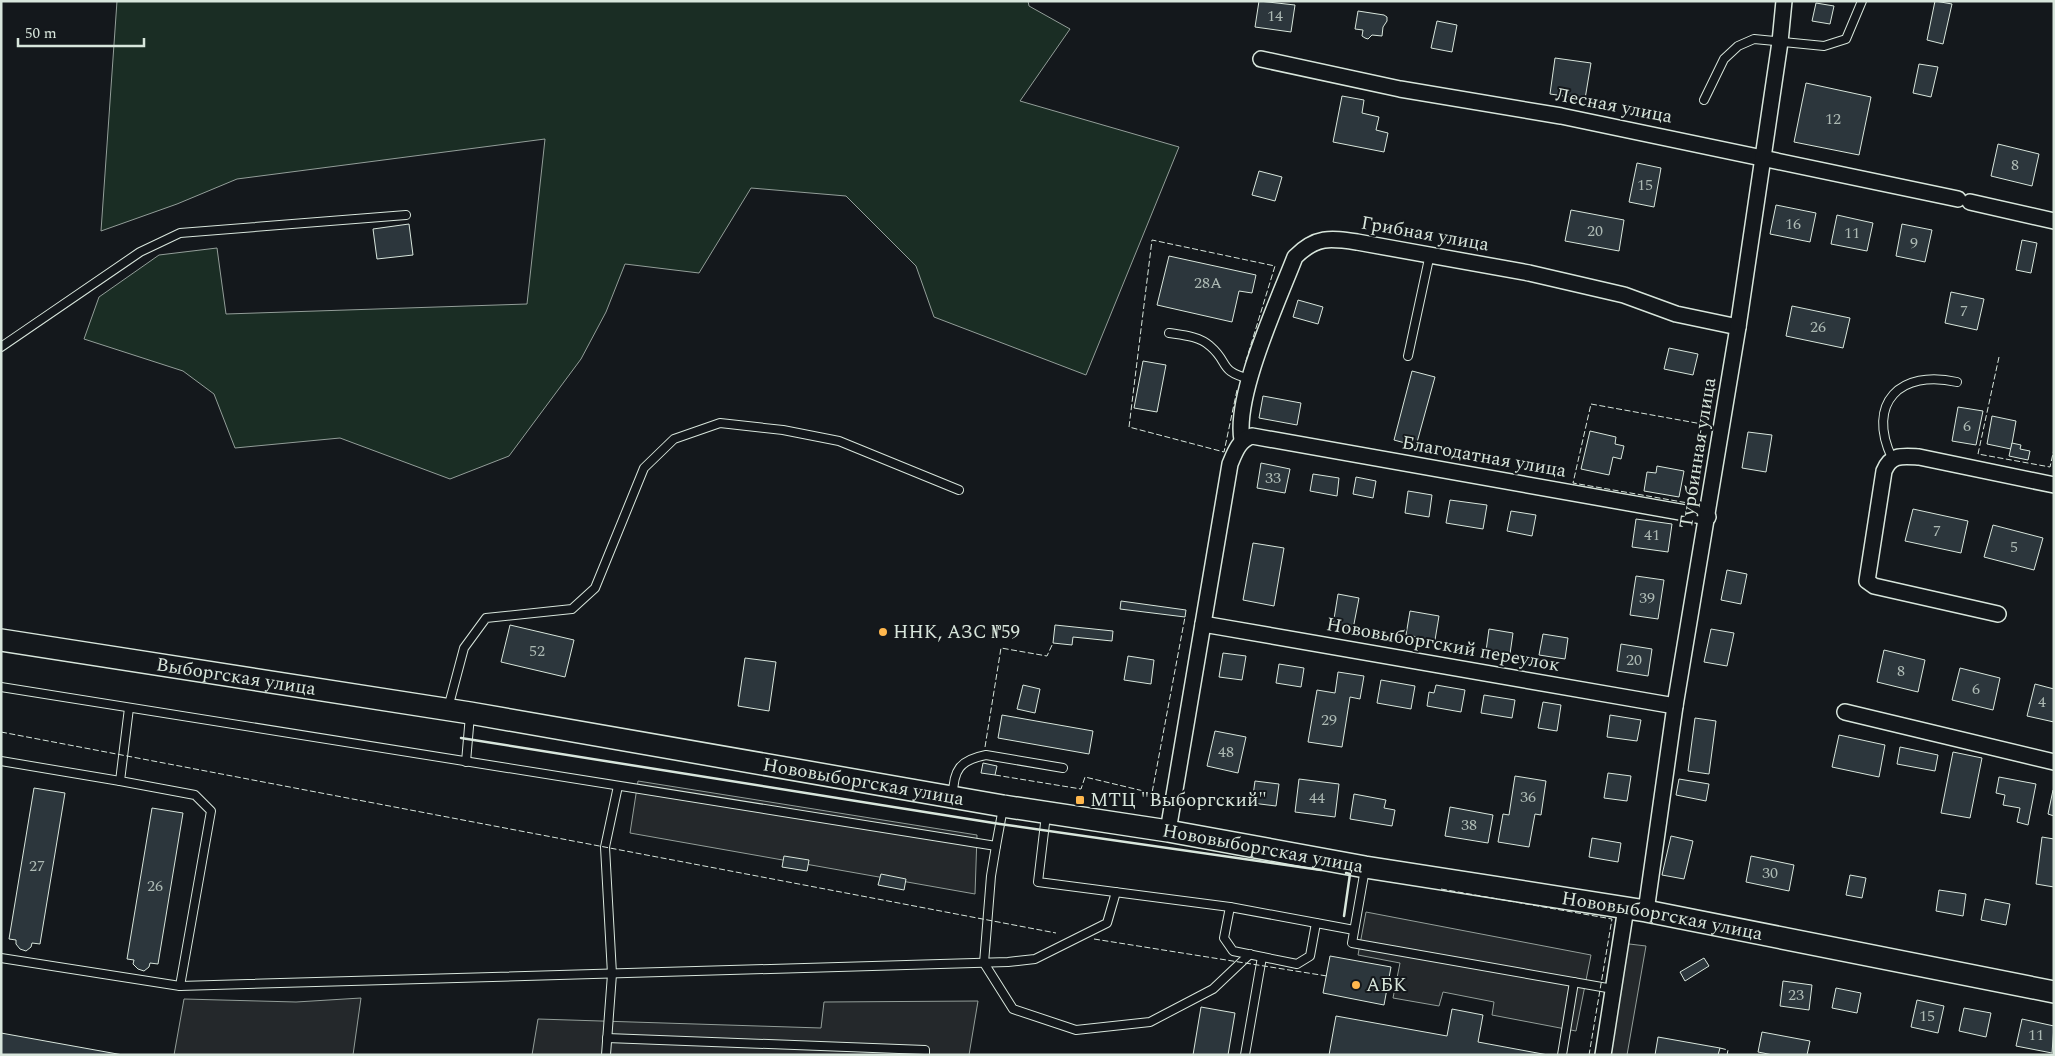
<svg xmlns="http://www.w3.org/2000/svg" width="2055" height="1056" font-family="Spectral,serif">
<rect width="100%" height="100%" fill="#14181c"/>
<polygon fill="#1a2d24" stroke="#939e99" points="117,1 1028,1 1029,6 1070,29 1020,101 1179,147 1086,375 934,317 916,266 846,196 751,188 699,273 625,264 606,312 581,359 509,456 450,479 340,438 235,448 214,394 183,371 84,339 99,297 159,255 217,248 226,314 527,304 545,139 237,179 177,204 101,231"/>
<g fill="#24282b" stroke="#939e99">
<polygon points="638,781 977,835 975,894 630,833"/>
<polygon points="1366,912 1591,955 1576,1031 1492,1015 1494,1002 1443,992 1439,1006 1393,998 1400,963 1358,955"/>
<polygon points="1621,943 1646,946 1627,1055 1603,1055"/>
<polygon points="361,998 353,1055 174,1055 184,999 296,1002"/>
<polygon points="978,1001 969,1055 532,1055 538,1019 821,1028 824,1002"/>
</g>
<g fill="#2c363c" stroke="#d8e6dc">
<polygon points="1259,1 1295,5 1291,32 1255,27"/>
<polygon points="1935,1 1952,4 1943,44 1927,40"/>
<polygon points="1816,3 1834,6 1830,24 1812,21"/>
<polygon points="1358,11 1384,15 1387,17 1387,21 1383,27 1382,36 1372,35 1368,39 1365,38 1362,36 1363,30 1355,29"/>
<polygon points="1437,21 1457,25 1452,52 1431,48"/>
<polygon points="1555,58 1591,63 1585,99 1550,94"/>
<polygon points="1919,64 1938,67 1931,97 1913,93"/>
<polygon points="1806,83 1871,97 1859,155 1794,142"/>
<polygon points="1342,96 1364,100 1362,113 1379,117 1376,130 1388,133 1384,152 1333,142"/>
<polygon points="1998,144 2039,154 2032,186 1991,176"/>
<polygon points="1637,163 1661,168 1654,207 1629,202"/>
<polygon points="1259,171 1282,177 1275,201 1252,195"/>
<polygon points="1776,205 1816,213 1810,242 1770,234"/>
<polygon points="1571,210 1624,220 1619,251 1565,241"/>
<polygon points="1837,215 1873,223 1867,251 1831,244"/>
<polygon points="409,224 413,255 377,259 373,229"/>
<polygon points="1902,224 1932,230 1925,262 1896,256"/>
<polygon points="2022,240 2037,243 2031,273 2016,270"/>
<polygon points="1169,256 1256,275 1252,293 1239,291 1232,322 1157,305"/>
<polygon points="1951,292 1984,299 1977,330 1945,323"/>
<polygon points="1298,300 1323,307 1318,324 1293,317"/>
<polygon points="1792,306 1850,318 1843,348 1786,336"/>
<polygon points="1669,348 1698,354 1693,375 1664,369"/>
<polygon points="1143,361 1166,365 1157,412 1134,408"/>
<polygon points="1412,371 1435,377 1416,446 1394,440"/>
<polygon points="1263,396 1301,403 1297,425 1259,418"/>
<polygon points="1958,407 1983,411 1976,445 1952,441"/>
<polygon points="1992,416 2016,421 2011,449 1987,444"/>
<polygon points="1590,431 1616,437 1615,444 1624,446 1621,459 1613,457 1609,475 1581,469"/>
<polygon points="1748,432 1772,435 1766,472 1742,468"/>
<polygon points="2012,443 2021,445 2020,449 2030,451 2028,460 2009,456"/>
<polygon points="1261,463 1290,469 1285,493 1257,488"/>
<polygon points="1657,466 1684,471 1679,497 1644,491 1647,472 1656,473"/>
<polygon points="1313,474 1339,478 1337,496 1310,491"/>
<polygon points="1356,477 1376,481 1373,498 1353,494"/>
<polygon points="1408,491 1432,495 1429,517 1405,513"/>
<polygon points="1450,500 1487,505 1483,529 1446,523"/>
<polygon points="1913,509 1968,521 1961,553 1905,541"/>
<polygon points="1511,511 1536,515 1532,536 1507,531"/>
<polygon points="1636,519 1672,524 1668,552 1632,547"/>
<polygon points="1993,525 2043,538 2034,570 1984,557"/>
<polygon points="1253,543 1284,548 1274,606 1243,600"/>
<polygon points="1727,570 1747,574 1741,604 1721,600"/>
<polygon points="1636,576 1664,580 1658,619 1630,615"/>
<polygon points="1338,594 1359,598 1353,629 1333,625"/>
<polygon points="1121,601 1186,610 1185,617 1120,609"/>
<polygon points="1410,611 1439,616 1435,640 1406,635"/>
<polygon points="510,625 574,640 565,677 501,662"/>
<polygon points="1055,625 1113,631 1112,641 1073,637 1072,645 1053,643"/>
<polygon points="1489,629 1513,633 1510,654 1486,651"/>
<polygon points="1711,629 1734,633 1727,666 1704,662"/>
<polygon points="1543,634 1568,638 1565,659 1539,655"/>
<polygon points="1621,644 1652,649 1648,676 1617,671"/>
<polygon points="1884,650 1925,660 1918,692 1877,682"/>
<polygon points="1223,653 1246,656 1242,680 1219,677"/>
<polygon points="1128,656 1154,660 1151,684 1124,680"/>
<polygon points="745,658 776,662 769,711 738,706"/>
<polygon points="1279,664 1304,668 1301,687 1276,683"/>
<polygon points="1960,668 2000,678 1993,710 1952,700"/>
<polygon points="1338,672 1364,676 1360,699 1350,697 1342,747 1308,742 1317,690 1335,693"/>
<polygon points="1381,680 1415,686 1411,709 1377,703"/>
<polygon points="2035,684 2054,689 2054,722 2027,716"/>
<polygon points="1023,685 1040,689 1035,713 1017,709"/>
<polygon points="1436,685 1465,690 1461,712 1427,706 1429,692 1434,693"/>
<polygon points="1484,695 1515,700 1512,718 1481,713"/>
<polygon points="1543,702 1561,705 1557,731 1538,728"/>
<polygon points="1002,715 1093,731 1089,754 998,738"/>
<polygon points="1610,715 1641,720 1637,741 1607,737"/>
<polygon points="1695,718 1716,721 1709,774 1688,771"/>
<polygon points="1215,731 1246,737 1238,773 1207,766"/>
<polygon points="1839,735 1885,745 1879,777 1832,767"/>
<polygon points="1900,747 1938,755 1935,771 1897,764"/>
<polygon points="1953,752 1982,758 1970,818 1941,813"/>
<polygon points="983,763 997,766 995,775 981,773"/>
<polygon points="1608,773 1631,776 1627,801 1604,798"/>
<polygon points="1515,776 1546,781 1541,815 1535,814 1529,847 1498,842 1503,814 1509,815"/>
<polygon points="1999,777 2036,784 2028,825 2017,822 2020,808 2003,805 2005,795 1996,793"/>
<polygon points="1299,779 1339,784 1335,817 1295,812"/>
<polygon points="1679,779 1709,784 1706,801 1676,795"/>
<polygon points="1255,781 1279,784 1276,806 1252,803"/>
<polygon points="34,788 65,793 40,944 32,943 31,947 26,951 20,949 16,944 16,940 9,939"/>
<polygon points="2053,790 2054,790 2054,816 2048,814"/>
<polygon points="1354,794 1386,800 1384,808 1395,810 1392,826 1350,819"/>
<polygon points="1450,807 1493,815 1488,843 1445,836"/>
<polygon points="152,808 183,813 158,964 150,963 149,967 144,971 138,969 133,964 134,960 127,959"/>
<polygon points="1671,836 1693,841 1684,879 1662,875"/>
<polygon points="2042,837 2054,839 2054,887 2036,884"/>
<polygon points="1592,838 1621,843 1618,862 1589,857"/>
<polygon points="784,856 809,860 807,871 782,867"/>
<polygon points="1751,856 1794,865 1789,891 1746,882"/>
<polygon points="881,874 906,879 904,890 878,885"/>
<polygon points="1850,875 1866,878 1862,898 1846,895"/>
<polygon points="1939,890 1966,894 1963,916 1936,911"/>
<polygon points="1985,899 2010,904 2006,925 1981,920"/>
<polygon points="1330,956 1391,967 1384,1005 1323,993"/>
<polygon points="1704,958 1709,966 1685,981 1680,972"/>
<polygon points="1783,981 1812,985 1809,1010 1780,1006"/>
<polygon points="1836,988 1861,993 1857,1013 1832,1008"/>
<polygon points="1917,1000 1944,1006 1938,1033 1911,1027"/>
<polygon points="1201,1007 1235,1013 1228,1055 1193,1055"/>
<polygon points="1964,1008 1991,1013 1986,1037 1959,1031"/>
<polygon points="1452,1009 1483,1015 1478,1042 1548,1055 1329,1055 1336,1016 1447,1036"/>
<polygon points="2022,1019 2054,1026 2052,1053 2016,1046"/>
<polygon points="1762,1032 1810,1041 1807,1055 1773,1055 1758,1052"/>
<polygon points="1,1033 123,1055 1,1055"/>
<polygon points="1658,1037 1720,1048 1718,1055 1655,1055"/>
</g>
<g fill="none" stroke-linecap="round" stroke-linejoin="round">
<defs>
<g id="lane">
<polyline points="1704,100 1724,59 1738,46 1754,39 1824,46 1846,39 1862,1"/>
<path d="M 1169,333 C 1182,335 1199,336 1210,346 C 1230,363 1218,371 1250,379"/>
<polyline points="1,347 140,252 180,233 406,215"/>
<polyline points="1408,356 1430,254"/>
<path d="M 1892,458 C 1866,403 1900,369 1957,382"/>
<polyline points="1,687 996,846 1003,808"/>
<polyline points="129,708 120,781 195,795 211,811 180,986"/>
<polyline points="448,708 464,648 486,618 572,609 595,588 644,468 674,439 720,423 783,430 839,441 959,490"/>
<polyline points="1,761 120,781"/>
<polyline points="466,762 470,715"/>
<path d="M 953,796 C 953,770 960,760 986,755 L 1063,768"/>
<polyline points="1046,815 1038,882 1230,907 1354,930"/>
<polyline points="996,846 991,876 984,963 1013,1009 1076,1030 1150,1022 1213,989 1250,954"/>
<polyline points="1365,869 1352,943 1613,989"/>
<polyline points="1230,907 1224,938 1233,951 1297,964 1310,956 1316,923"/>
<polyline points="1,958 180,986 1008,962 1035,959 1107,923 1116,892"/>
<polyline points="607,1038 925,1050 925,1055"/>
<polyline points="606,1055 612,974 605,847 618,786"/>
<polyline points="1245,1055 1262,957"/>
<polyline points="1562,1055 1574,982"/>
</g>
<g id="street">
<polyline points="1261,59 1400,89 1561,116 1958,199"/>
<polyline points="1970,202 2054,221"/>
<path d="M 1242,440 C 1234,396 1278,301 1295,257 C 1316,236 1330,238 1357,242 L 1529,273 L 1624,295 L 1676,314 L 1738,327"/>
<path d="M 1998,614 L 1874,586 L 1867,581 L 1884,471 C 1891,454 1902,456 1919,457 L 2054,485"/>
<polyline points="1203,624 1675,706"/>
<polyline points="1845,712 2054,762"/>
<path d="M 1168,831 L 1230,464 C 1235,452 1239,440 1252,436 L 1708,517"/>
<polyline points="1646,911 1675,706 1738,327 1780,42 1784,1"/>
<polyline points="1603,1055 1626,908"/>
</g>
<g id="secondary">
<path id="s1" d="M 1,640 L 470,713 L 1003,806 L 1168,831 L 1365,867 L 1646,911 L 2054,992"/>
</g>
</defs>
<use href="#lane" stroke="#d8e6dc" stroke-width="10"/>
<use href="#street" stroke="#d8e6dc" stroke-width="18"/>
<use href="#secondary" stroke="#d8e6dc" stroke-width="24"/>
<use href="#lane" stroke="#14181c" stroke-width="8"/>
<use href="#street" stroke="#14181c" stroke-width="15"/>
<use href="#secondary" stroke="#14181c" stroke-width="21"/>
<g stroke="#d8e6dc" stroke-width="1" stroke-dasharray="6 2.5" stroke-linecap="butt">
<polyline points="1999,357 1978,454 2050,467 2054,449"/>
<polyline points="1237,390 1224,452 1129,427 1152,240 1275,266 1245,364"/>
<polygon points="1591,404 1702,424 1688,503 1573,483"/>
<polyline points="1,732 1056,933"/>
<polyline points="985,747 1001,648 1047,656 1053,643"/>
<polyline points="995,775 1081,789 1085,777 1152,793 1185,617"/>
<polyline points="1441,889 1612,919 1589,1055"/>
<polyline points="1094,939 1327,976"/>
<polyline points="1720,1048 1728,1050 1727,1055"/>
</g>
<g stroke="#d8e6dc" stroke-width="2.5">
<polyline points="461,738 1000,824 1321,870"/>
<polyline points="1344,916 1350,874 1346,873"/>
</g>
</g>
<g fill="#ffb74d" stroke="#14181c" stroke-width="2">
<circle cx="883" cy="632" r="5"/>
<rect x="1075" y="795" width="10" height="10" rx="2.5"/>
<circle cx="1356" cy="985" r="5"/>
</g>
<g text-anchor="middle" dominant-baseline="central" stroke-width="4" stroke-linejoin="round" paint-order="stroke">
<g font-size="16" fill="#adbab4">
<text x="1275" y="16">14</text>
<text x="1833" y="119">12</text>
<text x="2015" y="165">8</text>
<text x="1645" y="185">15</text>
<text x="1793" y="224">16</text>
<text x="1595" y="231">20</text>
<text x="1852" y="233">11</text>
<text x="1914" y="243">9</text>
<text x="1208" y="283">28А</text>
<text x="1964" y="311">7</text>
<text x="1818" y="327">26</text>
<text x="1967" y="426">6</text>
<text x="1273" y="478">33</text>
<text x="1937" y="531">7</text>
<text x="1652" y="535">41</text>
<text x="2014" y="547">5</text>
<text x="1647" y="598">39</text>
<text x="537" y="651">52</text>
<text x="1634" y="660">20</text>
<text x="1901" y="671">8</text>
<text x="1976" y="689">6</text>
<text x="2042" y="702">4</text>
<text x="1329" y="720">29</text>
<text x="1226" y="752">48</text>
<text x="1528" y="797">36</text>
<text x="1317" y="798">44</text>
<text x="1469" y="825">38</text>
<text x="37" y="866">27</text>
<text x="1770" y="873">30</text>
<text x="155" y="886">26</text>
<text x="1796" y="995">23</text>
<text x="1927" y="1016">15</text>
<text x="2036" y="1035">11</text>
</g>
<g font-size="19" fill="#d8e6dc" stroke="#14181c">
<text transform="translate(1614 106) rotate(11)">Лесная улица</text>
<text transform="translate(1425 234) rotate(10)">Грибная улица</text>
<text transform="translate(1698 453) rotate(-81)">Турбинная улица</text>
<text transform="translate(1484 457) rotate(10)">Благодатная улица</text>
<text transform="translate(1443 645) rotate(10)">Нововыборгский переулок</text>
<text stroke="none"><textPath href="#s1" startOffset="238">Выборгская улица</textPath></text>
<text stroke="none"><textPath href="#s1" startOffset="874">Нововыборгская улица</textPath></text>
<text stroke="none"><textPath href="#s1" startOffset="1279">Нововыборгская улица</textPath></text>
<text stroke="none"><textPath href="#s1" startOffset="1684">Нововыборгская улица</textPath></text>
</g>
<g font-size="19" fill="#d8e6dc" stroke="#14181c" text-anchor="start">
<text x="893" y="632">ННК, АЗС №59</text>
<text x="1090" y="800">МТЦ "Выборгский"</text>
<text x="1366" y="985">АБК</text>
</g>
</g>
<rect width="2055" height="1056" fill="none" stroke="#d8e6dc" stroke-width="5"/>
<path d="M18 38v8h126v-8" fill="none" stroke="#d8e6dc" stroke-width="2.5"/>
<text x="25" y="38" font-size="15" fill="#d8e6dc" stroke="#14181c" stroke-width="4" paint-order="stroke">50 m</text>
</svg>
